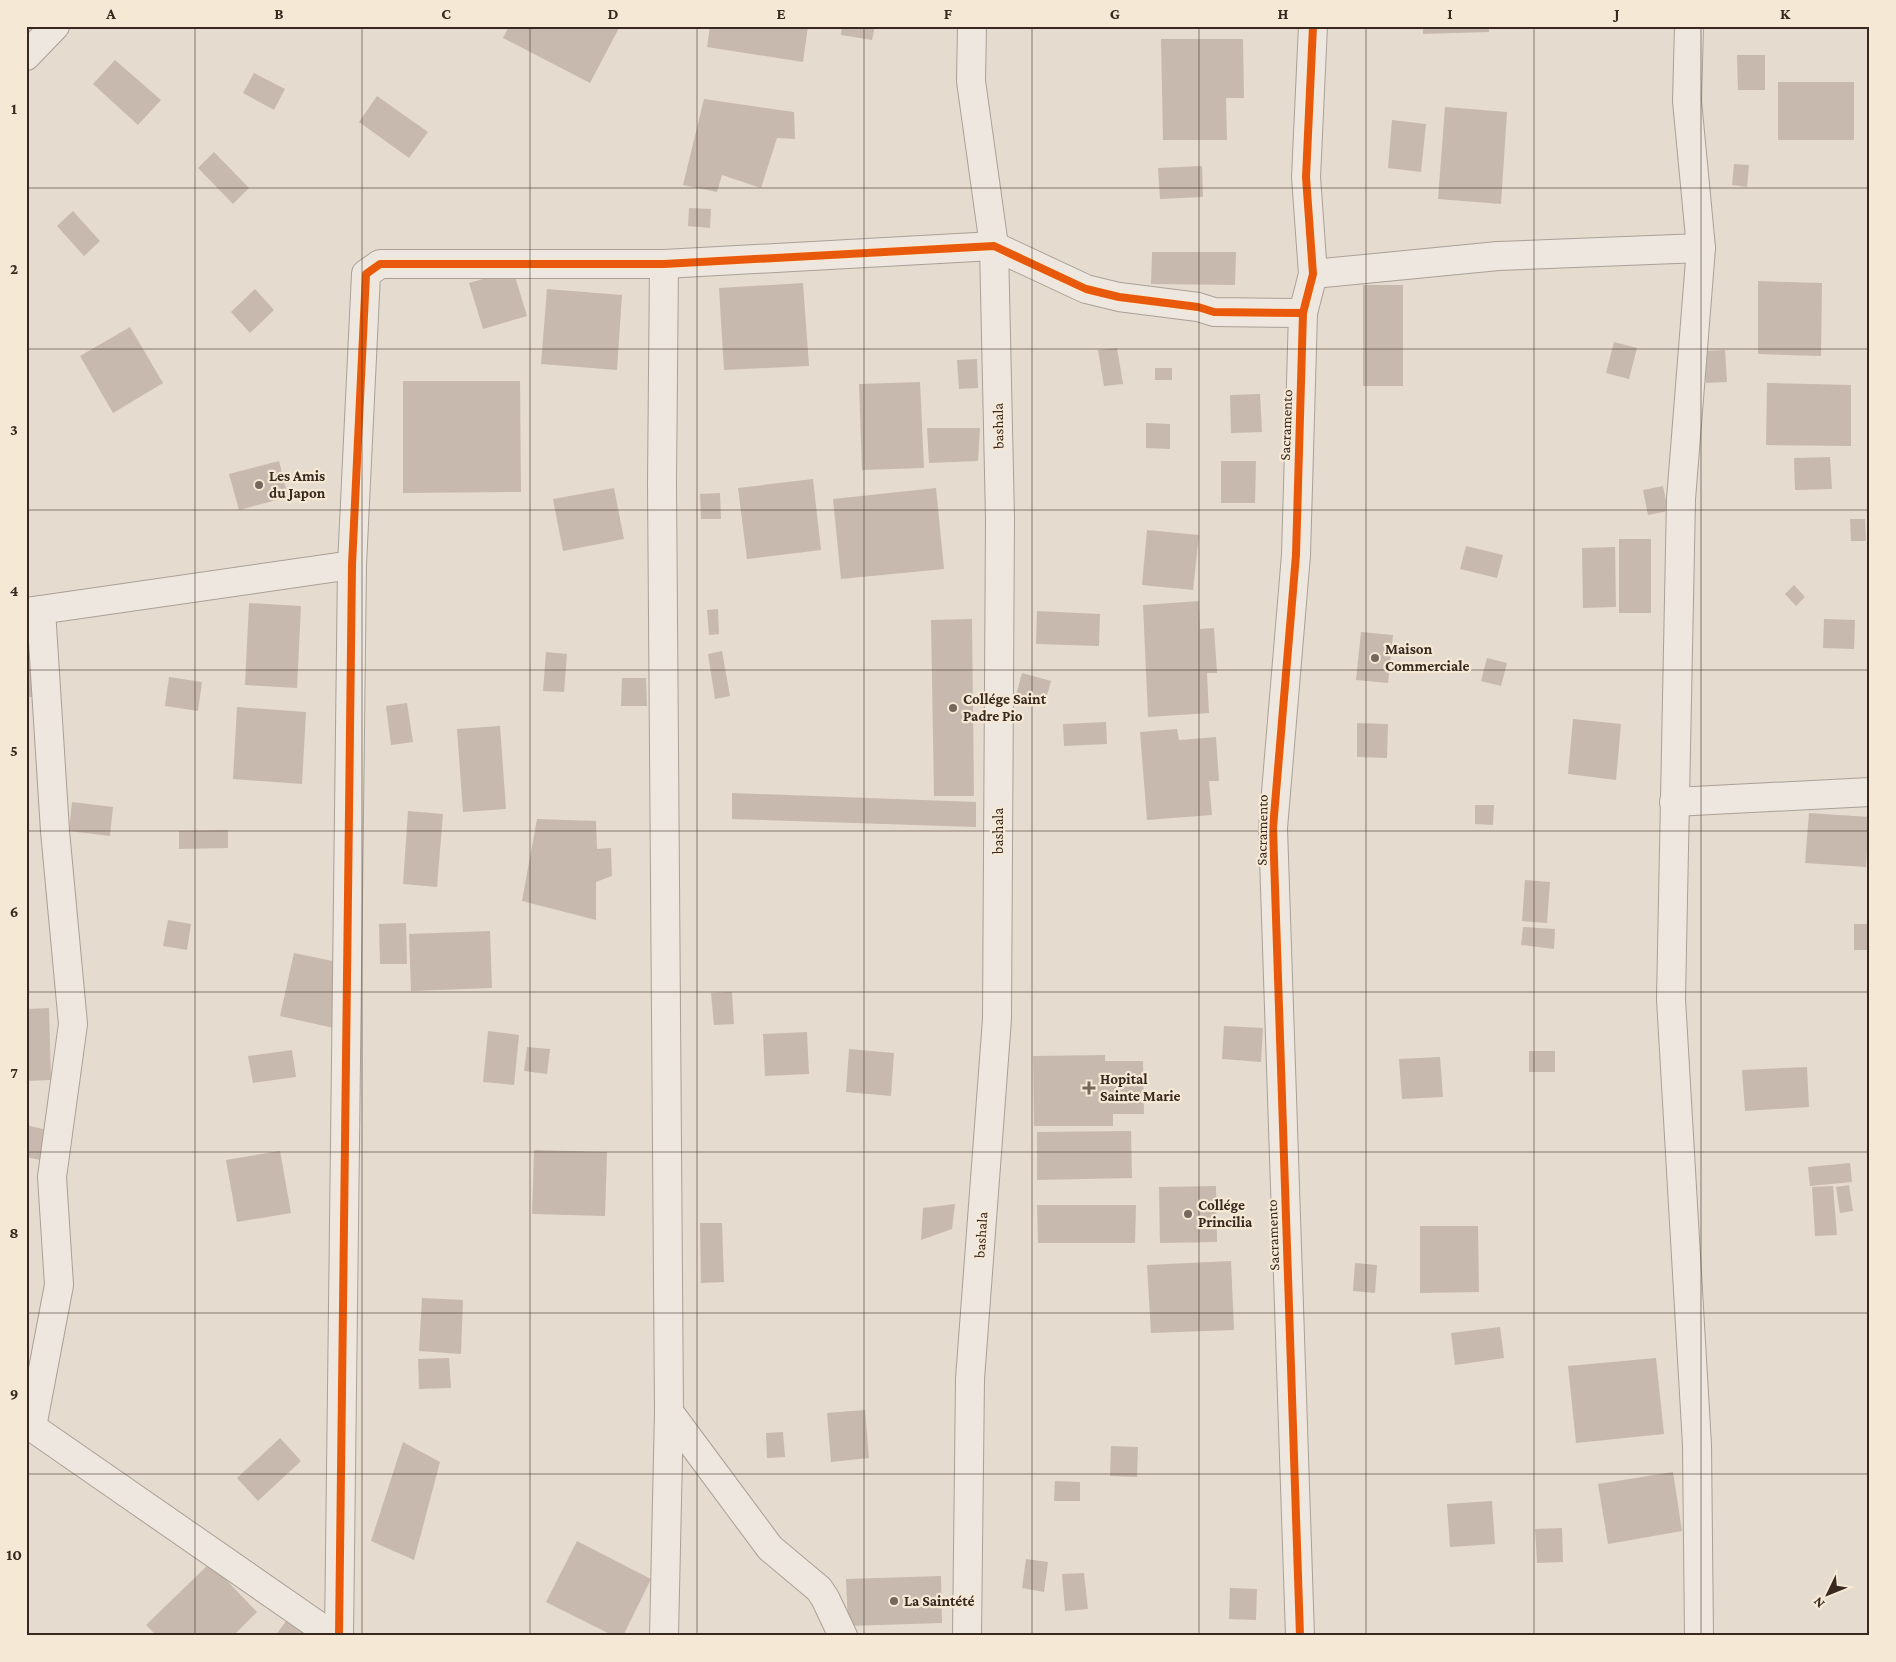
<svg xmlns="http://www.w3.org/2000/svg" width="1896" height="1662" font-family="'Crimson Pro',serif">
<rect width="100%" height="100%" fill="#e5dbce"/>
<g fill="#c8b9af">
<polygon points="509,26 620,26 590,83 503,38"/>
<polygon points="710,26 808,26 803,62 707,47"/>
<polygon points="842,26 875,26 872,40 841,35"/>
<polygon points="1423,26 1489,26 1489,32 1423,34"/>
<polygon points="1161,39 1243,39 1244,98 1226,98 1227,140 1163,140"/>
<polygon points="1737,55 1765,55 1765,90 1738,90"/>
<polygon points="115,60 161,100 138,125 93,84"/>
<polygon points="254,73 285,89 274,110 243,93"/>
<rect x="1778" y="82" width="76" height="58"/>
<polygon points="377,96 428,132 409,158 359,122"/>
<polygon points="704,99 794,112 795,139 777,138 761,188 722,175 717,192 683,185"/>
<polygon points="1445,107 1507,112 1501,204 1438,199"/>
<polygon points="1392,120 1426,124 1421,172 1388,168"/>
<polygon points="214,152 249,188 233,204 198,168"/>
<polygon points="1734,164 1749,165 1747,187 1732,185"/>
<polygon points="1202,166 1203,197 1160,199 1158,168"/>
<polygon points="689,208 711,209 710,228 688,226"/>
<polygon points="73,211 100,241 84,256 57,226"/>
<polygon points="1152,252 1236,252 1235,285 1151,284"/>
<polygon points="513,270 527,316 483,329 469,283"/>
<polygon points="1758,281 1822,283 1821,356 1758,354"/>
<polygon points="803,283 809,366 724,370 719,288"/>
<rect x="1363" y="285" width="40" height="101"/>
<polygon points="255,289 274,310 250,333 231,312"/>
<polygon points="547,289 622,295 617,370 541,364"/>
<polygon points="130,327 163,383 113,413 80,356"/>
<polygon points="1614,342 1637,348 1629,379 1606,373"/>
<polygon points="1117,348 1123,384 1104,386 1098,350"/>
<polygon points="1725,350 1727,382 1706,383 1703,351"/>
<polygon points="977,359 978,388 959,389 957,360"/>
<rect x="1155" y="368" width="17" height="12"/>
<polygon points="403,381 520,381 521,492 403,493"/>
<polygon points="920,382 924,468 862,470 859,384"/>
<polygon points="1767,383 1851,385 1851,446 1766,445"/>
<polygon points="1260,394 1262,432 1231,433 1230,395"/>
<polygon points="1146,423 1170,424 1170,449 1146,448"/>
<polygon points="927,428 980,428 978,461 929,463"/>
<polygon points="1830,457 1832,489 1795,490 1794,458"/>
<polygon points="279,461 288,497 239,510 229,474"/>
<polygon points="1221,461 1256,461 1255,503 1221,503"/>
<polygon points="813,479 821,550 747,559 738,488"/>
<polygon points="1663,486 1668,511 1648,515 1643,490"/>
<polygon points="614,488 624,539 563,551 553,499"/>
<polygon points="936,488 944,569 841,579 833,499"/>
<polygon points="720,493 721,519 701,519 700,494"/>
<polygon points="1850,519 1865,519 1866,541 1851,541"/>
<polygon points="1147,530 1199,535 1193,590 1142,585"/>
<rect x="1619" y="539" width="32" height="74"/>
<polygon points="1466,546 1503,555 1497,578 1460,569"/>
<polygon points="1615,547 1616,607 1583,608 1582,548"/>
<polygon points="1794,585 1805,597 1796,606 1785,594"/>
<polygon points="1199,601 1200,629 1214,628 1217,673 1207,673 1209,713 1148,717 1143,605"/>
<polygon points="249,603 301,606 297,688 245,685"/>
<polygon points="718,609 719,634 709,635 707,610"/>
<polygon points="1037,611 1100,614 1099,646 1036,644"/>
<polygon points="972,619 974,796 934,796 931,620"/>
<polygon points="1824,619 1855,620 1854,649 1823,648"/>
<polygon points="26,631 31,631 35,697 26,697"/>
<polygon points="1361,632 1393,635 1388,683 1356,680"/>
<polygon points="722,651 730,696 715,699 708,654"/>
<polygon points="546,652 567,654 564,692 543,691"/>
<polygon points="1487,658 1507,663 1501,686 1481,681"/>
<polygon points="1022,673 1051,681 1044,706 1015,699"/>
<polygon points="169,677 202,682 198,711 165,706"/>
<polygon points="622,678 646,678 647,706 621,706"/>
<polygon points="407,703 413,742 391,745 386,706"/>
<polygon points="237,707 306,712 302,784 233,779"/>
<polygon points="1573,719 1621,724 1616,780 1568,774"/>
<polygon points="1106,722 1107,744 1064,746 1063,724"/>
<polygon points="1357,723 1388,724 1387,758 1357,757"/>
<polygon points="500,726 506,809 463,812 457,729"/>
<polygon points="1177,729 1179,740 1216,737 1219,781 1209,781 1212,815 1147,820 1140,732"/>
<polygon points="732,793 976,802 976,827 732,819"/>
<polygon points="72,802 113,807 110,836 69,831"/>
<polygon points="1475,805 1494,805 1493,825 1475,824"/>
<polygon points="408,811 443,814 437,887 403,884"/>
<polygon points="1809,813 1869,817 1866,867 1805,863"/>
<polygon points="537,819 596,821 597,849 611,848 612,876 596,882 596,920 522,901"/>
<polygon points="228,830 228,848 179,849 179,831"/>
<polygon points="1525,880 1550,882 1547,923 1522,921"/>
<polygon points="168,920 191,924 187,950 163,946"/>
<polygon points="406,923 407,964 380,964 379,924"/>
<rect x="1854" y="924" width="13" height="26"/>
<polygon points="1523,927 1555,929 1554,949 1521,945"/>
<polygon points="490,931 492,988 411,991 409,934"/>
<polygon points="294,953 342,963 338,1029 280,1016"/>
<polygon points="732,992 734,1024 714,1025 711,993"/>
<polygon points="49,1008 51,1080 26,1081 26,1009"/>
<polygon points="1224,1026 1263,1028 1261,1062 1222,1059"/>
<polygon points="488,1031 519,1035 514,1085 483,1082"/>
<polygon points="807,1032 809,1074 765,1076 763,1034"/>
<polygon points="527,1047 550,1049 547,1074 524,1071"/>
<polygon points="849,1049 894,1053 891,1096 846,1092"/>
<polygon points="292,1050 296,1077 253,1083 248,1056"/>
<rect x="1529" y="1051" width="26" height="21"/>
<polygon points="1105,1055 1105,1061 1143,1061 1144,1114 1113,1114 1113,1126 1034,1126 1033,1056"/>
<polygon points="1440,1057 1443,1097 1402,1099 1399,1059"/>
<polygon points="1807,1067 1809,1107 1745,1111 1742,1070"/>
<polygon points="26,1125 51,1131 45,1161 26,1157"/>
<polygon points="1131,1131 1132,1178 1037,1180 1037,1132"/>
<polygon points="534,1150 607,1152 605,1216 532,1214"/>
<polygon points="280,1151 291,1213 237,1222 226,1160"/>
<polygon points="1850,1163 1852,1182 1810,1186 1808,1167"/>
<polygon points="1849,1185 1853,1211 1840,1213 1836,1187"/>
<polygon points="1216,1186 1217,1242 1160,1243 1159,1187"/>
<polygon points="1833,1186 1837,1235 1815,1236 1812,1187"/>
<polygon points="955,1204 952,1229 921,1240 923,1208"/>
<polygon points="1037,1205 1136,1205 1135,1243 1038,1243"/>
<polygon points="700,1223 722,1223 724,1282 701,1283"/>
<polygon points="1420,1226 1478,1226 1479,1292 1420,1293"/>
<polygon points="1231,1261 1234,1330 1151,1333 1147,1265"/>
<polygon points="1355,1263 1377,1265 1375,1293 1353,1291"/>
<polygon points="422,1298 463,1300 461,1354 419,1351"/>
<polygon points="1500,1327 1504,1358 1455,1365 1451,1333"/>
<polygon points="449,1358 451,1388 419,1389 418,1359"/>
<polygon points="1656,1358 1664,1434 1576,1443 1568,1366"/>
<polygon points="865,1410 869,1458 831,1462 827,1413"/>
<polygon points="783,1432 785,1457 767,1458 766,1433"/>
<polygon points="280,1438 301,1461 258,1501 237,1478"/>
<polygon points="403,1442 440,1462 414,1560 371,1541"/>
<polygon points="1111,1446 1138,1447 1137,1477 1110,1476"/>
<polygon points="1673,1472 1682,1531 1608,1544 1598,1484"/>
<polygon points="1055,1481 1080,1482 1080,1501 1054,1501"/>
<polygon points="1492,1501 1495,1544 1450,1547 1447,1504"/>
<polygon points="1562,1528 1563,1562 1537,1563 1535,1529"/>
<polygon points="577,1541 651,1579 623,1636 614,1636 546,1602"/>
<polygon points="1026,1559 1048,1562 1044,1592 1022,1588"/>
<polygon points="210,1563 257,1612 233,1636 157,1636 146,1625"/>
<polygon points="1084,1573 1088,1609 1065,1611 1062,1574"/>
<polygon points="941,1576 942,1623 848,1626 846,1579"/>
<polygon points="1230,1588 1257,1589 1256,1620 1229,1619"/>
<polygon points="292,1613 310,1636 275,1636"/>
</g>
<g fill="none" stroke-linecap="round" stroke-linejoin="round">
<defs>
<g id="minor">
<polyline points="1689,26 1687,101 1701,248 1681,499 1671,999 1697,1445 1699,1636"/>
<polyline points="26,56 55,26"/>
<polyline points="1313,274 1498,256 1701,248"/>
<polyline points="26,612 352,565"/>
<polyline points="1674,802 1870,792"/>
<polyline points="669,1412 770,1548 819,1589 825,1598 843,1636"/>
<polyline points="26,1423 333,1636"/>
<polyline points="32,1427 59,1285 52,1177 73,1024 55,831 41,610"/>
<polyline points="339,1636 352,565 366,274 380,264 664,264 994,246 1086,289 1119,297 1198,307 1214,312 1303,313"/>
<polyline points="664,1636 669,1412 662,483 664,264"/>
<polyline points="967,1636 970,1379 997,1019 1000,518 994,246 971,81 972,26"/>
<polyline points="1300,1636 1273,828 1296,555 1303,313 1313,274 1306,177 1313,26"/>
</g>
</defs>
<use href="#minor" stroke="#aaa097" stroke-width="30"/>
<use href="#minor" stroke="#ede7df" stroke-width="28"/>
<defs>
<g id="cycleway">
<polyline points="339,1636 352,565 366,274 380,264 664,264 994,246 1086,289 1119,297 1198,307 1214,312 1303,313"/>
<polyline points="1300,1636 1273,828 1296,555 1303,313 1313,274 1306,177 1313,26"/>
</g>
</defs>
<use href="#cycleway" stroke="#f5e8d4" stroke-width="11"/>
<use href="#cycleway" stroke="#e8590c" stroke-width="8"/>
</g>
<path fill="none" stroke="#39281f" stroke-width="1" stroke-opacity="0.55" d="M 195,26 L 195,1636M 362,26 L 362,1636M 530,26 L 530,1636M 697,26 L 697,1636M 864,26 L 864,1636M 1032,26 L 1032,1636M 1199,26 L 1199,1636M 1366,26 L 1366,1636M 1534,26 L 1534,1636M 1701,26 L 1701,1636M 26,188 L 1870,188M 26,349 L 1870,349M 26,510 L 1870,510M 26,670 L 1870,670M 26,831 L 1870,831M 26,992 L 1870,992M 26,1152 L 1870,1152M 26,1313 L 1870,1313M 26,1474 L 1870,1474"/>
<g fill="#75675c" stroke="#f5e8d4" stroke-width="2">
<circle cx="259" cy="485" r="5"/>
<circle cx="1375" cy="658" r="5"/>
<circle cx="953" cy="708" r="5"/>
<path d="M1086.5 1080.5h5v5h5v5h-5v5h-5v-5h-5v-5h5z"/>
<circle cx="1188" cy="1214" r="5"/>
<circle cx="894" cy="1601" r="5"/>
</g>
<g text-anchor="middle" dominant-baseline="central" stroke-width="4.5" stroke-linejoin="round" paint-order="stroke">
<g font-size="15" fill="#39281f" stroke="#f5e8d4">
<text transform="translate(1286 425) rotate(-88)">Sacramento</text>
<text transform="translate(998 426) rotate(-91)">bashala</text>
<text transform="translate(1262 830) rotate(-89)">Sacramento</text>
<text transform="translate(998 831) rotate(-90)">bashala</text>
<text transform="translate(981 1235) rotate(-86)">bashala</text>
<text transform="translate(1273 1235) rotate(-92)">Sacramento</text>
</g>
<g font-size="15" font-weight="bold" fill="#39281f" stroke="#f5e8d4" text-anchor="start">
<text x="269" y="476">Les Amis<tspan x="269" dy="17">du Japon</tspan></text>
<text x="1385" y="649">Maison<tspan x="1385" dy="17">Commerciale</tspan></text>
<text x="963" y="699">Collége Saint<tspan x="963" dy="17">Padre Pio</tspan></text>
<text x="1100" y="1079">Hopital<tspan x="1100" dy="17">Sainte Marie</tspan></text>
<text x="1198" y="1205">Collége<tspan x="1198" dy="17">Princilia</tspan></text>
<text x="904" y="1601">La Saintété</text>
</g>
</g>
<rect width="1896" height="1662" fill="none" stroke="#f5e8d4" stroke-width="55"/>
<g transform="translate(1828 1594) rotate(227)" stroke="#f5e8d4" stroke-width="4" paint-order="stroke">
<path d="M0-4L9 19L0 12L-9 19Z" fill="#39281f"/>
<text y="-8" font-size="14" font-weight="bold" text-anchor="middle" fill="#39281f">N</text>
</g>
<rect x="28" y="28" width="1840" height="1606" fill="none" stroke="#39281f" stroke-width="2"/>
<g font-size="16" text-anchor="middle" font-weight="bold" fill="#39281f">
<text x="111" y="19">A</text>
<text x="279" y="19">B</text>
<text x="446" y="19">C</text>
<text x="613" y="19">D</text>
<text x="781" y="19">E</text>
<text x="948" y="19">F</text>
<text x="1115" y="19">G</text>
<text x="1283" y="19">H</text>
<text x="1450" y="19">I</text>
<text x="1617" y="19">J</text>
<text x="1785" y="19">K</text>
<text x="14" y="114">1</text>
<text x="14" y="274">2</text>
<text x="14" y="435">3</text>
<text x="14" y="596">4</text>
<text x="14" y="756">5</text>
<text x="14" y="917">6</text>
<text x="14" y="1078">7</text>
<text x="14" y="1238">8</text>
<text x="14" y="1399">9</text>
<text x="14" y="1560">10</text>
</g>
</svg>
